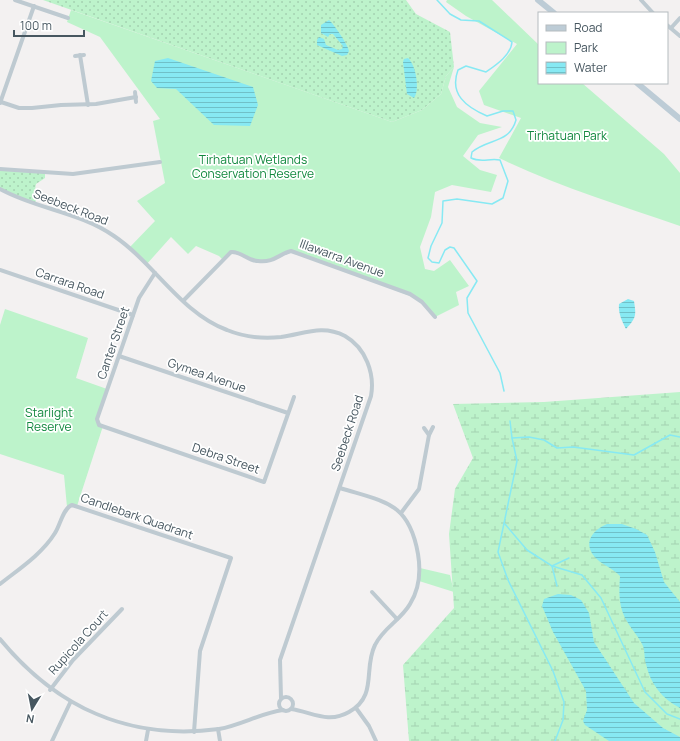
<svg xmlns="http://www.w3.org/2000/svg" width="680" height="741" font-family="Manrope,sans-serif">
<defs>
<pattern id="grass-dots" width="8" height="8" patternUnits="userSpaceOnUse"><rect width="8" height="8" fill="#bdf3cb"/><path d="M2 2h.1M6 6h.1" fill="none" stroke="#a4d2b1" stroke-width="1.8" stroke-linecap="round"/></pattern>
<pattern id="wetland-marsh" width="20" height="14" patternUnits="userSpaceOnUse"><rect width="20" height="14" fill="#bdf3cb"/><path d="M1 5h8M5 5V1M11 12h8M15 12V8" fill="none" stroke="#a4d2b1"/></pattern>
<pattern id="water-rules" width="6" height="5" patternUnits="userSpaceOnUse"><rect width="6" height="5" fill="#87e9f3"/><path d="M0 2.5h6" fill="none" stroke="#70c0c8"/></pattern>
</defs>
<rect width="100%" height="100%" fill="#f3f1f1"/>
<g fill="url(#grass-dots)">
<polygon points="43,0 406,0 416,14 450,32 454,67 446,76 441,94 422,110 392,122"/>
<path d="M 0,169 L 45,173 L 45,178 L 36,184 C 34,191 38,196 35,204 L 0,189 Z"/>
</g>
<polygon fill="url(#wetland-marsh)" points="680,392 680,741 409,741 403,665 454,608 449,534 455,489 473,458 453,404 544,402"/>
<g fill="#bdf3cb">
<path d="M 447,0 L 492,0 L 539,45 L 539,83 L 582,83 L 664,154 L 680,173 L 680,226 C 619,205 557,186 499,158 L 521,118 L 484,105 L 479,91 L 517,44 L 466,16 L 446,2 Z"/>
<polygon points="71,10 392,122 422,110 441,94 446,76 454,67 448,87 457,107 480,123 502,127 478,135 463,156 480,170 497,175 491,192 452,185 435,192 431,217 420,247 425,269 434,271 450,260 469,286 456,292 459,305 435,317 418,299 293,251 280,257 258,261 236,251 223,260 219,256 196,246 188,254 171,237 146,265 129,248 155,221 137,201 165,183 153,121 160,119 100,37 67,22"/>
<polygon points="5,309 88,338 76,378 107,389 97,419 103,426 77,506 67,507 64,475 0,454 0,325"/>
<polygon points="420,568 450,575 454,592 419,581"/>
</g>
<g fill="url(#water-rules)">
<path d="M 329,20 C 334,24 348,45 349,51 L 347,55 L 342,56 L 317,45 L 317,40 L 319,37 L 324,39 L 326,45 L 338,50 L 342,49 L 343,46 L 333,34 L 330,34 L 328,37 L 321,33 L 321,25 Z"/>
<polygon points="168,58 253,87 258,105 250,126 214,125 176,89 157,88 151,81 155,61"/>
<path d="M 408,58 C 416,65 420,90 414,98 L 407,94 L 403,62 L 404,59 Z"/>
<path d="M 628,299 L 634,301 C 636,315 637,317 626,329 C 622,321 618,313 619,304 Z"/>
<path d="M 607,524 L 622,524 L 636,529 L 647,535 L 655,552 L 664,582 L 680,602 L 680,708 C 662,699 650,683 646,664 C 644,658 645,651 643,646 C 639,637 633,631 628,623 C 618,608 619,592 620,576 C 613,568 600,564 594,556 C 583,542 593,530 607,524 Z"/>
<polygon points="558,594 571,595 581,600 589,613 594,642 634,703 663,728 680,737 680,741 609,741 585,725 583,721 587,710 586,691 553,632 542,606 544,599"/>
</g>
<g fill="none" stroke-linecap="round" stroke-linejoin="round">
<g stroke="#87e9f3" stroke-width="1.5">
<path d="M 437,0 L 450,14 L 461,20 L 479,21 L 512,42 C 511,55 496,65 486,72 L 466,66 L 458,70 C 449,94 466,107 487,116 L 503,111 L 513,111 L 516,120 C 509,144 489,138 472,152 L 471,158 C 481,163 489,158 500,160 L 508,181 L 503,198 L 492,204 L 457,199 L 443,201 L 442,223 L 431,246 L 428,258 L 432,262 L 439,263 L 445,250 L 450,247 L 454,248 L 477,281 L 467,298 L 468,313 L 500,373 L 504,391"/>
<polyline points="510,421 512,438 529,437 544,440 557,448 573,447 634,455 670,435 680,437"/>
<polyline points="512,438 517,461 498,552 508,580 553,671 564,702 563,720 555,741"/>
<polyline points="505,524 527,550 552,566 582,575 601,598 645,692 667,714 680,719"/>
<polyline points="557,586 552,566 569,558"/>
</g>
<g stroke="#becad1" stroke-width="4">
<polyline points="15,0 68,18"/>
<polyline points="641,0 653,13"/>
<polyline points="667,25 680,36"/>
<polyline points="671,28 680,18"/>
<polyline points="80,55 88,105"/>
<polyline points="75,56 84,55"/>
<polyline points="135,92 136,102"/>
<polyline points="1,102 19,108 32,108 61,105 96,104 136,97"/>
<polyline points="0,103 34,6"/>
<polyline points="0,169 73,174 160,162"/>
<path d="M 0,189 C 36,209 80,212 114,236 C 154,263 181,313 227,330 C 244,337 262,339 281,337 C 304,334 322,324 345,336 C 366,348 375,374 371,396 L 280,660 L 281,698"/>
<polyline points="0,270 133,315"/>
<polyline points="155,273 139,298 97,419 99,425 264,482 294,397"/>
<path d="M 184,300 L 231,252 C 241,251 248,261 258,261 C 274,263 279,254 291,251 L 410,294 L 422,302 L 435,317"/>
<polyline points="119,356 288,413"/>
<polyline points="424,428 429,435"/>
<polyline points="401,513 419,489 429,435 433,427"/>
<path d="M 0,584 C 19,569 42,554 55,533 C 60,526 63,508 72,505 L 231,558 L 200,651 L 194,732"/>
<polyline points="372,592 397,619"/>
<path d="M 0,639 C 56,707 129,741 219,729 C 241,725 261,713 283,710"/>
<polyline points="50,690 73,660 122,609"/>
<circle cx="286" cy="704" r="7"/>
<polyline points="356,708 369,726 376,741"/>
<path d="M 291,709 C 312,712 328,724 349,712 C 378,696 363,669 375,645 C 383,628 401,620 410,604 C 420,588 421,572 418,554 C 409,502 385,502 340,488"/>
<polyline points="218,729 220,741"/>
<polyline points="52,741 70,703"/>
<polyline points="146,741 148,730"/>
</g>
<g stroke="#bdccd6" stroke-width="6">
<polyline points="538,0 554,13"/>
<polyline points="637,83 680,119"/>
</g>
</g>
<g text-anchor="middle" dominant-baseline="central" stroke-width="3.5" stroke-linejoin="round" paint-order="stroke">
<g font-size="12" fill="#11883e" stroke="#fff">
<text x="567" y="135">Tirhatuan Park</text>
<text x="253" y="159">Tirhatuan Wetlands<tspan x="253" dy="14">Conservation Reserve</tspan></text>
<text x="49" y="412">Starlight<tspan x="49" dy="14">Reserve</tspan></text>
</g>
<g font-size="12" fill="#475760" stroke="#fff">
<text transform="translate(71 207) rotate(21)">Seebeck Road</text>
<text transform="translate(342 258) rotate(20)">Illawarra Avenue</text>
<text transform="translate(70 283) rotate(19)">Carrara Road</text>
<text transform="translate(113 343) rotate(-71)">Canter Street</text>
<text transform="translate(207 375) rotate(19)">Gymea Avenue</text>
<text transform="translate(347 433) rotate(-72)">Seebeck Road</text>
<text transform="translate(226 458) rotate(19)">Debra Street</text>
<text transform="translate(137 516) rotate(19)">Candlebark Quadrant</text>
<text transform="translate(78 642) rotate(-48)">Rupicola Court</text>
</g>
</g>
<rect x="538" y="12" width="130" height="72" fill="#ffffff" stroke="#b5bcbf"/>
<rect x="546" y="25" width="20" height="6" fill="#bdccd6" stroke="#b5bcbf"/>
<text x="574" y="32" font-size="12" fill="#475760">Road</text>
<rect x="546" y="42" width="20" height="12" fill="#bdf3cb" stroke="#b5bcbf"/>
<text x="574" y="52" font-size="12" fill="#475760">Park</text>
<rect x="546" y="62" width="20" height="12" fill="url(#water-rules)" stroke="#b5bcbf"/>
<text x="574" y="72" font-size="12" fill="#475760">Water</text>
<g transform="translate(32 709) rotate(190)" stroke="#ffffff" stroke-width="3" paint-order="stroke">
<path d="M0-3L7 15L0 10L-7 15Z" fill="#475760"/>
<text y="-6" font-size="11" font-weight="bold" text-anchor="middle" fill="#475760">N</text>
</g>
<path d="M14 30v6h70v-6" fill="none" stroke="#475760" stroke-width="2"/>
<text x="20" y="30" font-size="12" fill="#475760" stroke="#ffffff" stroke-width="3" paint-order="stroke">100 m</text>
</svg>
